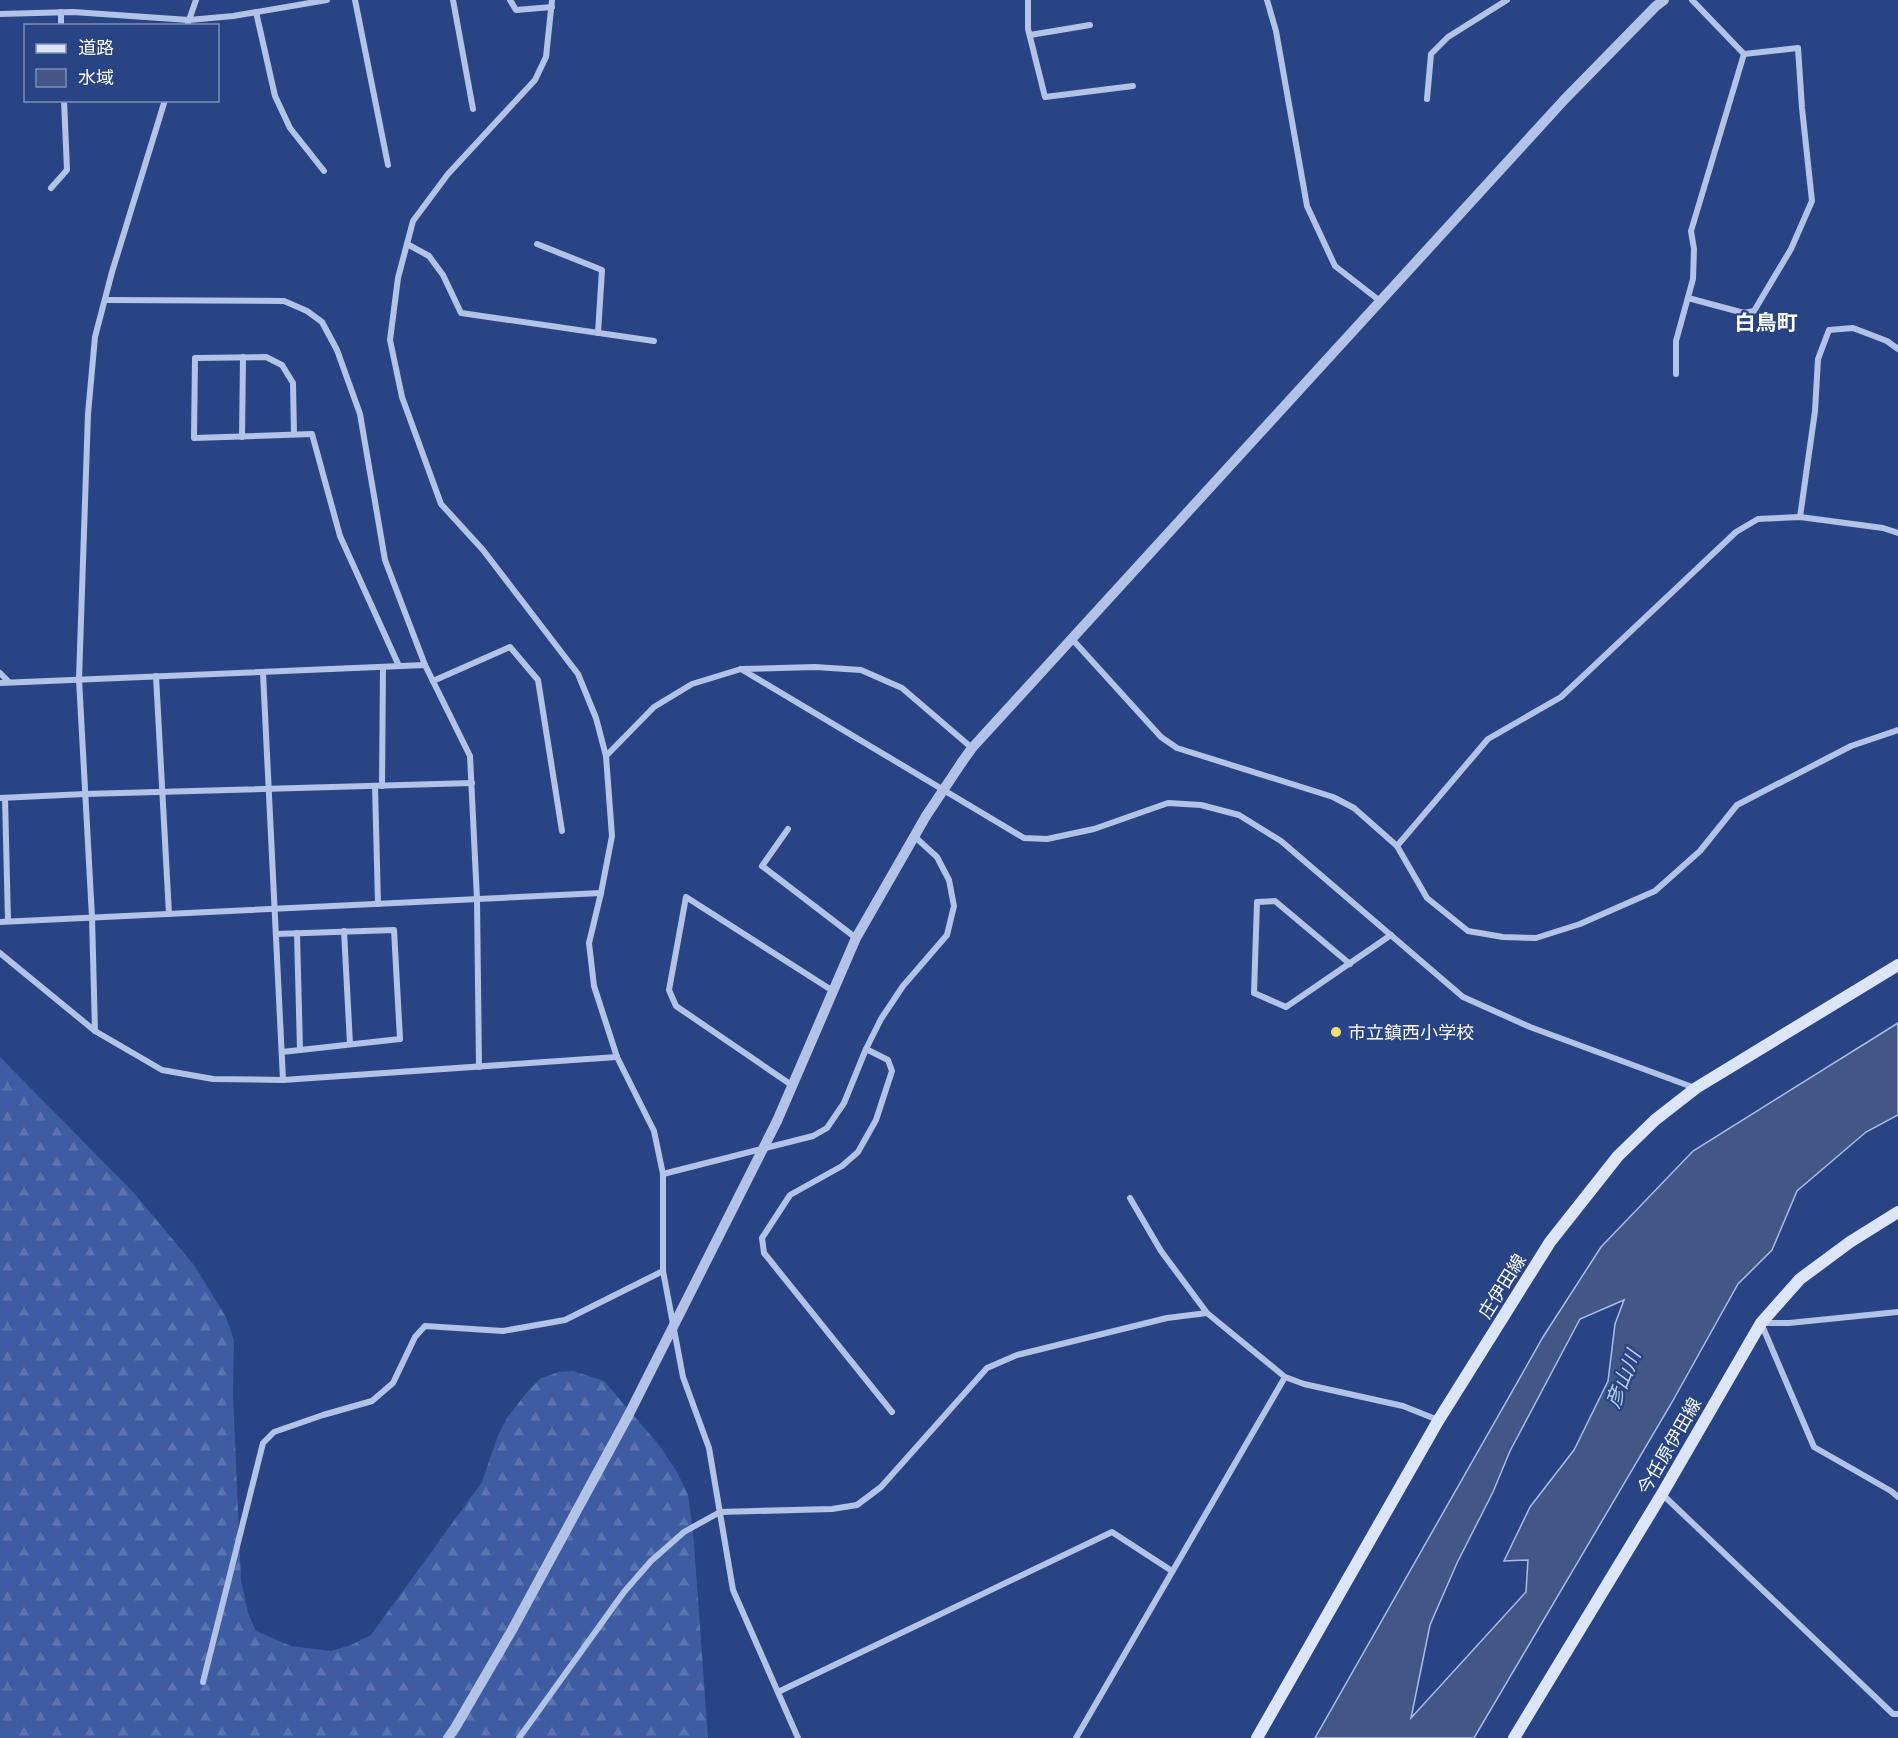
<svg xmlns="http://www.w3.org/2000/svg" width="1898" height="1738" font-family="'PT Sans Narrow','Noto Sans JP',sans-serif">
<defs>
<pattern id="forest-firs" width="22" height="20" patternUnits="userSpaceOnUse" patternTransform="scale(1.5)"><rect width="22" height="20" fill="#3d5ca1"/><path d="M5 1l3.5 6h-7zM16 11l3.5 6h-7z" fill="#5a74af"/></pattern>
</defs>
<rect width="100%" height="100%" fill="#284485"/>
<polygon fill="url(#forest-firs)" points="0,1057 134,1193 194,1265 226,1317 234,1340 233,1394 241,1580 248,1613 256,1631 291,1646 331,1651 351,1645 371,1635 482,1482 498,1435 507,1418 527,1392 541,1378 559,1372 573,1371 604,1381 659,1445 677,1472 688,1495 693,1531 708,1738 0,1738"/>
<path fill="#435787" stroke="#a7bde8" stroke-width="1.5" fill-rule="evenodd" d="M 1898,1023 L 1898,1115 L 1866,1132 L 1797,1191 L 1772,1250 L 1738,1284 L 1671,1404 L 1474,1738 L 1315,1738 L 1543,1337 L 1601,1247 L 1693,1151 ZM 1624,1300 L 1615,1324 L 1608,1381 L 1574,1450 L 1530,1507 L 1504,1561 L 1528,1560 L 1526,1592 L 1411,1718 L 1430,1625 L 1457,1563 L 1493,1492 L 1510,1451 L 1580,1319 Z"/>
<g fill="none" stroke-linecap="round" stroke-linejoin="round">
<g stroke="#b3c3e7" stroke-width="6">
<polyline points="355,0 388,165"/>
<polyline points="453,0 473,109"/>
<polyline points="510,0 516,10 552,7"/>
<polyline points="552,0 546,57 535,80 448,174 413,221 398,278 390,340 402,397 441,504 483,550 578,674 596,718 606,756 612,836 601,893 589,943 594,986 617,1057 654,1131 663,1174 663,1271 683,1377 709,1448 733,1590 798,1738"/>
<polyline points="1028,0 1028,29 1045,97 1133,86"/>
<polyline points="1267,0 1276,31 1307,206 1335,266 1380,301"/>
<polyline points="61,12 61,26"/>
<polyline points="256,12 275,96 290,128 324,171"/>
<polyline points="0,14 73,12 189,20 233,16 327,0"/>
<polyline points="187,26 196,0"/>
<polyline points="1030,35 1090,25"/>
<polyline points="1427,99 1431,54 1448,37 1507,0"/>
<polyline points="51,188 67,170 64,100"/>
<polyline points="407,244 429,256 443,275 461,313 654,341"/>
<polyline points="537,244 602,270 598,333"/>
<polyline points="1688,298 1744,313 1754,311 1791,249 1812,201 1802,108 1798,48 1744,54"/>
<polyline points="105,300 284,301 307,311 322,322 337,350 360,414 385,560 425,665 470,756 477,899 479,1067"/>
<polyline points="1676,374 1676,341 1693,279 1694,249 1691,231 1744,54 1692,0"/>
<polyline points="294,435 293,383 282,365 266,357 195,358 194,438 312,434 340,536 399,666"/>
<polyline points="242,437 243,357"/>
<polyline points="1800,517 1815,411 1818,359 1829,330 1853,328 1887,341 1898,349"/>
<polyline points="1898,533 1883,528 1800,517 1758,519 1736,532 1561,697 1488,739 1397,846 1427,898 1468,931 1503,937 1536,938 1580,924 1655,891 1700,851 1737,805 1851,746 1898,730"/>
<polyline points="1072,639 1161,737 1177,748 1333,797 1354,808 1397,846"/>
<polyline points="741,669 1024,838 1047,839 1094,829 1168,803 1201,805 1239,815 1281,841 1463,997 1530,1027 1695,1088"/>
<polyline points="0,673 8,681"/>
<polyline points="263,673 283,1080"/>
<polyline points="156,676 169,914"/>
<polyline points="433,681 510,647 538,680 562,831"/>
<polyline points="0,683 425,665"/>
<polyline points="606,756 654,707 692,684 741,669 815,667 861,670 902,688 972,748"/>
<polyline points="375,786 378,904"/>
<polyline points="382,786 383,667"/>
<polyline points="0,798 85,794 472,783"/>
<polyline points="5,798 8,921"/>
<polyline points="788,829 762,866 856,938"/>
<polyline points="0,922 601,893"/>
<polyline points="344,931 350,1044"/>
<polyline points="297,933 300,1050"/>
<polyline points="276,934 394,930 400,1039 282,1052"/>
<polyline points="0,953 95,1031 162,1070 213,1079 283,1080 617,1057"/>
<polyline points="1350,964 1275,901 1257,902 1254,993 1286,1007 1391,935"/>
<polyline points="95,1031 92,917 79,679 88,414 95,337 112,272 165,100"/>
<polyline points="866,1049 888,1060 892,1071 876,1120 858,1152 842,1166 790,1195 762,1238 764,1253 892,1412"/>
<polyline points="793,1086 676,1006 669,990 686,897 833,991"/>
<polyline points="663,1174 813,1136 827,1128 844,1103 866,1049 881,1019 903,986 947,935 954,906 949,880 937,857 914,836"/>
<polyline points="1130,1198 1161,1251 1207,1313 1285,1377 1304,1384 1403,1406 1438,1420"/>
<polyline points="1898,1312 1789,1323 1761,1323 1814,1447 1891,1491 1898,1497"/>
<polyline points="1662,1494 1893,1714 1898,1714"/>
<polyline points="203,1682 263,1443 274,1432 323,1415 372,1401 393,1383 415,1337 425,1326 503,1331 565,1320 663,1271"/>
<polyline points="778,1692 1112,1532 1172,1571"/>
<polyline points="519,1738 624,1592 651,1561 684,1532 720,1512 832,1509 857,1505 881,1487 987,1368 1017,1355 1167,1318 1207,1313"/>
<polyline points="1076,1738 1285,1377"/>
</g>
<g stroke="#b3c3e7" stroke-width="10">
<polyline points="962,762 972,748 1564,100 1656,6 1664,0"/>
<polyline points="777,1121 856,938 926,816"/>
<polyline points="448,1738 455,1728 512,1630 628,1416"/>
</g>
<g stroke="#dce4f7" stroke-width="12">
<polyline points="1257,1738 1438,1421 1550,1242 1618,1156 1655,1120 1696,1088 1898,965"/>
<polyline points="1514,1738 1662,1494 1761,1323 1800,1279 1850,1242 1898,1212"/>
</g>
<g stroke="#b3c3e7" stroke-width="10">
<polyline points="926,816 962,762"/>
<polyline points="628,1416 777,1121"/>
</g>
</g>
<circle fill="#efdd79" stroke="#284485" stroke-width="2" cx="1336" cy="1032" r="6"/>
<g text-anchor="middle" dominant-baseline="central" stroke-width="4.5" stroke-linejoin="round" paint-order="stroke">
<g font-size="18" fill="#fff" stroke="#284485" text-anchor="start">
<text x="1348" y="1032">市立鎮西小学校</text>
</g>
<g font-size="18" fill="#fff" stroke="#284485">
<text transform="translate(1502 1286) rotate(-58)">庄伊田線</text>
<text transform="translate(1669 1446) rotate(-60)">今任原伊田線</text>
</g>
<g font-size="20" font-style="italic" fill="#beceef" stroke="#284485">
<text transform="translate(1623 1379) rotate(-68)">彦山川</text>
</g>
<g font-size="21" font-weight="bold" fill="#fff" stroke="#284485">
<text x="1766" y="322">白鳥町</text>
</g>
</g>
<rect x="24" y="24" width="195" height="78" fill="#284485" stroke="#7e8fb6" stroke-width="1.5"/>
<rect x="36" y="44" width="30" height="9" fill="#dce4f7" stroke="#7e8fb6" stroke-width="1.5"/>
<text x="78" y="54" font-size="18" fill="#ffffff">道路</text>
<rect x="36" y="69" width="30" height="18" fill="#435787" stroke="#7e8fb6" stroke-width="1.5"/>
<text x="78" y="84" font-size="18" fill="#ffffff">水域</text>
</svg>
